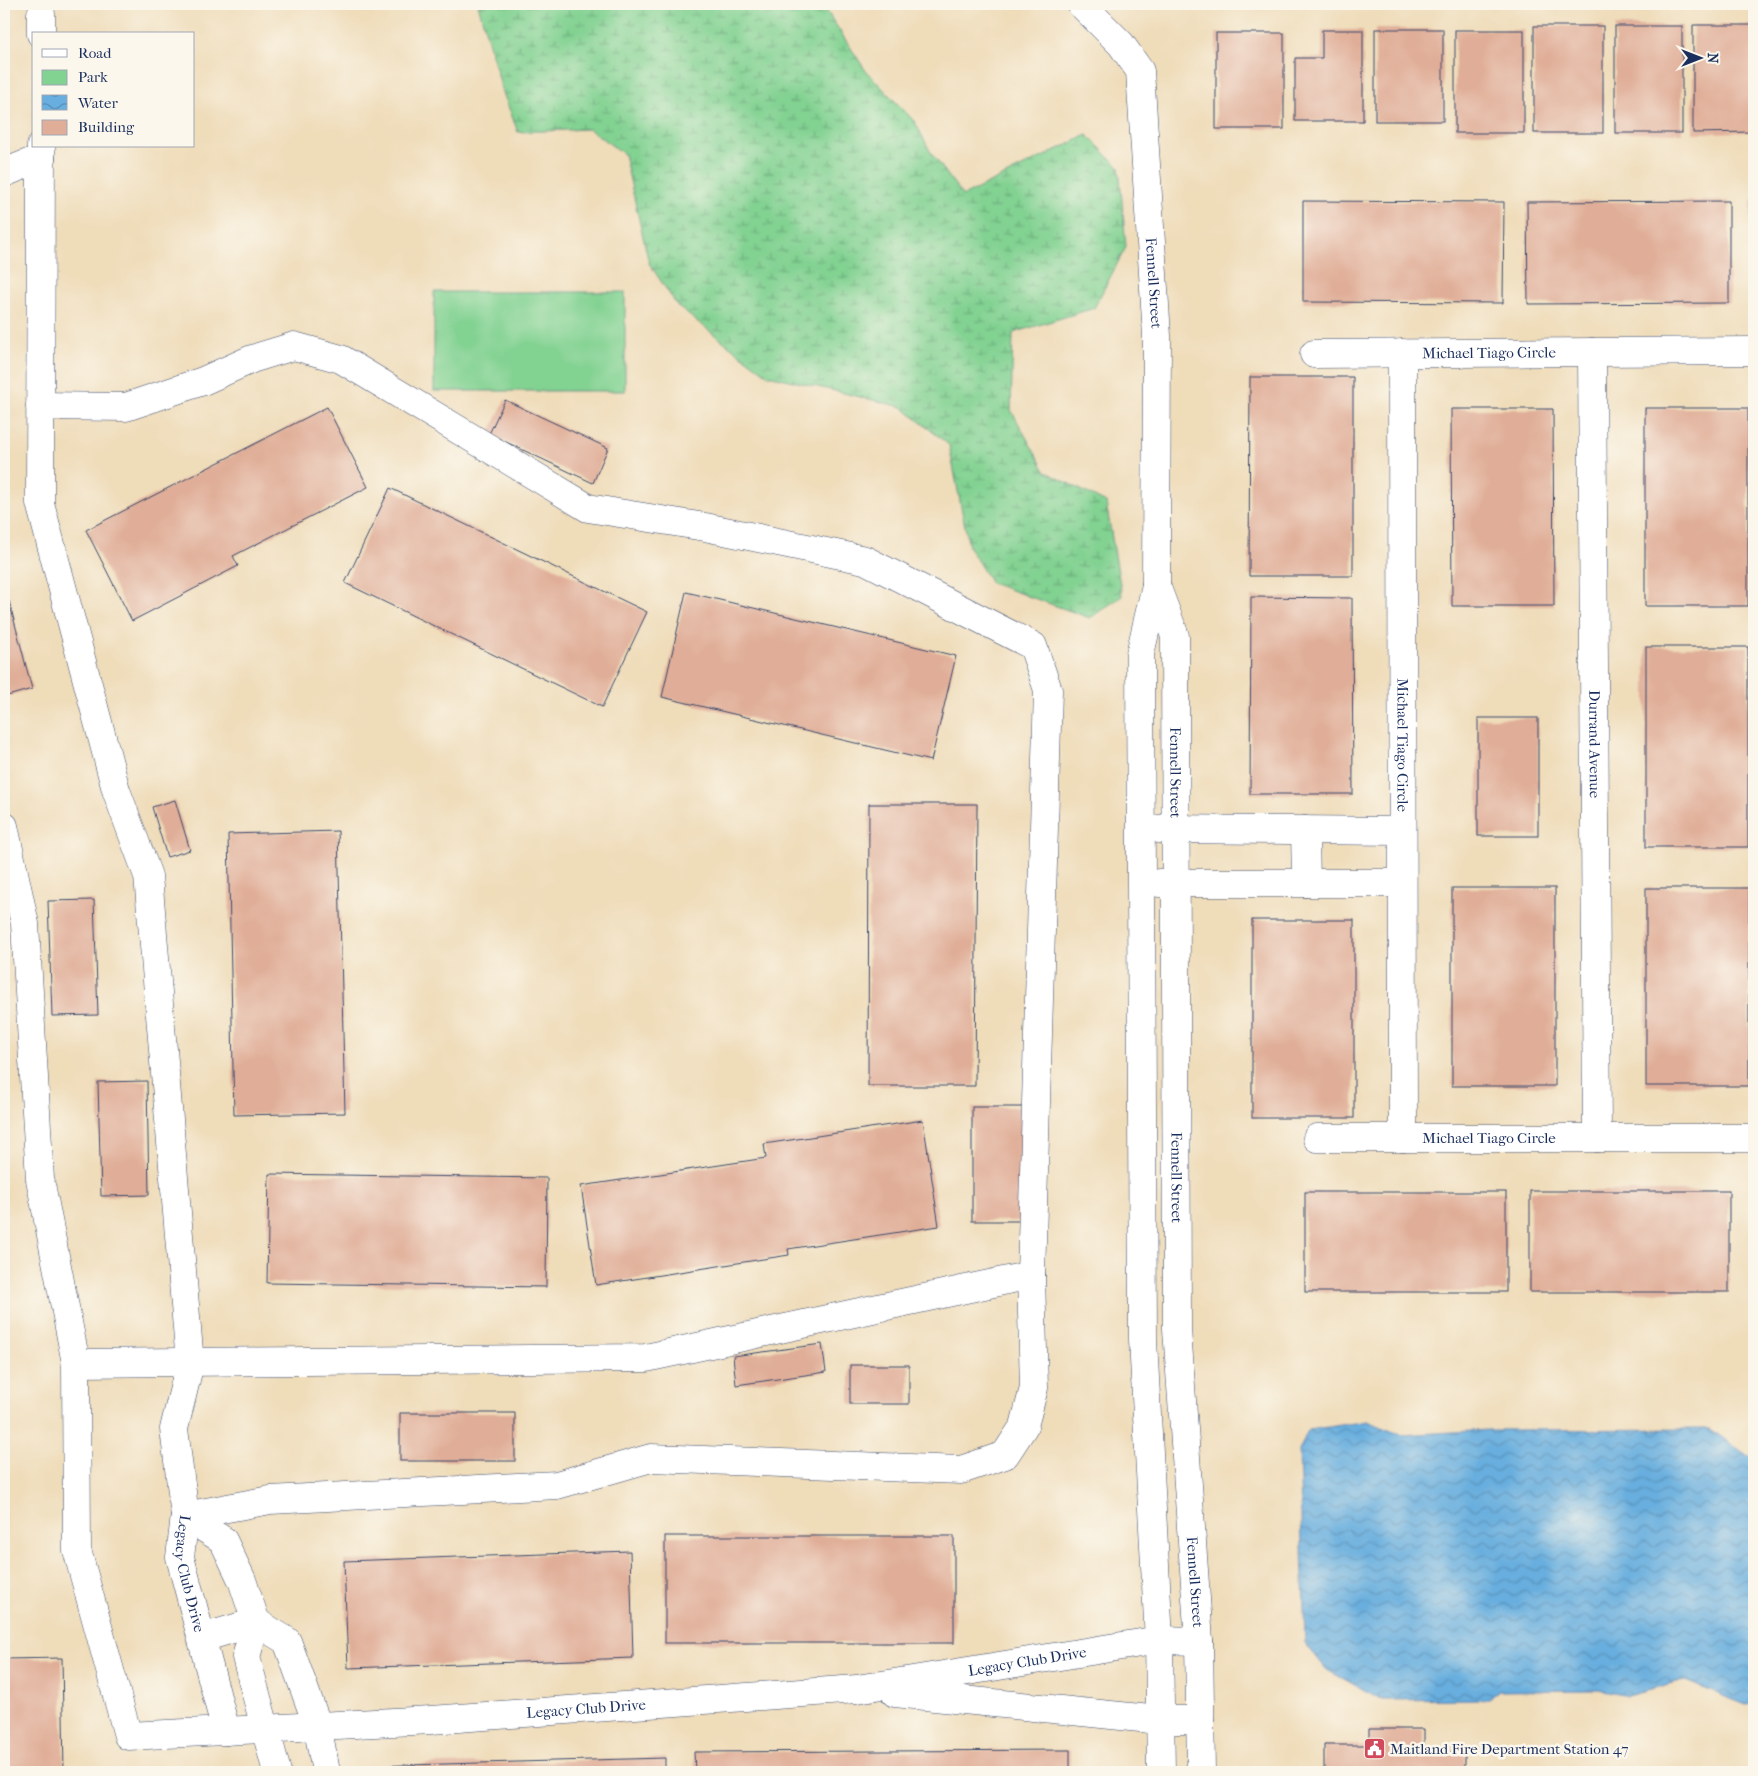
<svg xmlns="http://www.w3.org/2000/svg" width="1758" height="1776" font-family="'IM FELL French Canon',serif">
<defs>
<pattern id="wetland-marsh" width="20" height="14" patternUnits="userSpaceOnUse" patternTransform="scale(1.25)"><rect width="20" height="14" fill="#82d292"/><path d="M1 5h8M5 5V1M11 12h8M15 12V8" fill="none" stroke="#6aab7a"/></pattern>
<pattern id="water-waves" width="16" height="10" patternUnits="userSpaceOnUse" patternTransform="scale(1.25)"><rect width="16" height="10" fill="#68aede"/><path d="M0 5q4-4 8 0t8 0" fill="none" stroke="#558eb7"/></pattern>
</defs>
<rect width="100%" height="100%" fill="#fbf7ec"/>
<filter id="ink" filterUnits="userSpaceOnUse"><feTurbulence type="fractalNoise" baseFrequency=".02" numOctaves="2"/><feDisplacementMap in="SourceGraphic" scale="10" xChannelSelector="R" yChannelSelector="G"/><feConvolveMatrix kernelMatrix="1 2 1 2 8 2 1 2 1" color-interpolation-filters="sRGB"/></filter>
<filter id="wash" filterUnits="userSpaceOnUse"><feTurbulence type="fractalNoise" baseFrequency=".0096" numOctaves="4" result="noise"/><feDisplacementMap in="SourceGraphic" scale="20" xChannelSelector="R" yChannelSelector="G"/><feGaussianBlur stdDeviation="1.12" result="paint"/><feColorMatrix in="noise" values="0 0 0 0 0 0 0 0 0 0 0 0 0 0 0 0 0 1.4 0 .05"/><feComposite in="paint" operator="in"/></filter>
<g filter="url(#wash)">
<rect width="100%" height="100%" fill="#efdcb9"/>
<rect fill="#82d292" stroke="#4e8078" x="434" y="292" width="191" height="99"/>
<polygon fill="url(#wetland-marsh)" stroke="#4e8078" points="478,4 822,4 866,71 915,122 930,151 963,196 1087,135 1119,167 1126,247 1094,308 1013,333 1011,410 1045,471 1106,503 1122,596 1090,618 991,583 969,547 949,445 902,407 768,375 678,307 649,263 624,154 589,129 518,132 502,90"/>
<polygon fill="url(#water-waves)" stroke="#426e9e" points="1368,1421 1401,1435 1488,1430 1710,1429 1754,1460 1754,1704 1746,1705 1685,1681 1628,1696 1599,1690 1499,1691 1489,1699 1383,1700 1327,1670 1305,1643 1299,1451 1308,1430"/>
<g id="blocks">
<g fill="#e0ae98">
<polygon points="1693,25 1754,25 1754,132 1693,133"/>
<rect x="1534" y="26" width="69" height="107"/>
<rect x="1615" y="26" width="67" height="107"/>
<rect x="1375" y="29" width="68" height="92"/>
<polygon points="1322,30 1363,30 1363,121 1295,121 1295,58 1322,58"/>
<rect x="1455" y="30" width="69" height="103"/>
<rect x="1216" y="33" width="68" height="96"/>
<rect x="1751" y="200" width="3" height="102"/>
<polygon points="1303,201 1504,202 1503,303 1303,302"/>
<polygon points="1729,201 1729,303 1528,304 1527,202"/>
<polygon points="1250,377 1353,377 1353,576 1249,576"/>
<polygon points="505,400 608,448 593,483 489,434"/>
<polygon points="327,407 368,487 233,556 238,566 132,621 86,530"/>
<rect x="1645" y="408" width="103" height="198"/>
<polygon points="1451,409 1553,409 1554,606 1452,606"/>
<polygon points="390,488 647,612 602,707 345,583"/>
<polygon points="686,592 956,656 931,761 662,697"/>
<polygon points="1251,597 1352,598 1353,794 1250,794"/>
<polygon points="9,601 32,689 4,697 4,603"/>
<rect x="1646" y="647" width="102" height="200"/>
<rect x="1478" y="718" width="60" height="118"/>
<polygon points="175,800 190,850 167,857 152,807"/>
<polygon points="869,804 977,804 975,1086 868,1086"/>
<polygon points="338,831 345,1113 234,1115 228,834"/>
<rect x="1452" y="888" width="103" height="198"/>
<rect x="1646" y="888" width="103" height="198"/>
<polygon points="94,900 98,1015 52,1016 48,901"/>
<rect x="1252" y="920" width="102" height="198"/>
<polygon points="147,1081 149,1195 101,1196 98,1082"/>
<rect x="972" y="1107" width="51" height="114"/>
<polygon points="923,1120 939,1226 788,1249 789,1255 596,1285 581,1186 766,1158 764,1144"/>
<polygon points="269,1174 547,1178 546,1287 267,1283"/>
<rect x="1530" y="1191" width="199" height="101"/>
<rect x="1305" y="1192" width="201" height="100"/>
<polygon points="822,1344 826,1372 736,1385 733,1356"/>
<rect x="850" y="1365" width="59" height="39"/>
<rect x="400" y="1413" width="115" height="48"/>
<polygon points="4,1513 5,1513 6,1550 4,1550"/>
<rect x="665" y="1536" width="289" height="107"/>
<polygon points="630,1551 633,1658 348,1668 344,1561"/>
<polygon points="62,1658 64,1772 4,1772 4,1659"/>
<polygon points="1369,1729 1424,1729 1424,1752 1465,1752 1465,1772 1324,1772 1324,1745 1369,1745"/>
<polygon points="1070,1750 1070,1772 695,1772 694,1752"/>
<polygon points="665,1758 665,1772 370,1772 370,1766"/>
</g>
</g>
</g>
<g filter="url(#ink)">
<use href="#blocks" fill-opacity="0" stroke="#3b496c" stroke-width="1"/>
<g fill="none" stroke-linecap="round" stroke-linejoin="round">
<defs>
<g id="minor">
<path id="s1" d="M 1081,4 L 1121,44 L 1140,71 L 1157,336 L 1156,585 L 1140,654 L 1143,1340 L 1159,1640 L 1161,1772"/>
<polyline points="41,34 41,14"/>
<path id="s2" d="M 41,146 L 40,503 L 116,790 L 148,876 L 190,1363 L 174,1429 L 185,1516 L 180,1557 L 226,1731"/>
<polyline points="4,173 41,158"/>
<path id="s3" d="M 1592,352 L 1597,1138"/>
<path id="s4" d="M 1402,353 L 1403,1138"/>
<path id="s5" d="M 1314,354 L 1754,351"/>
<polyline points="40,406 126,407 203,381 252,359 294,346 341,359 588,508 705,527 865,560 1033,646 1048,690 1031,1275 1034,1388 1024,1426 1005,1455 961,1470 651,1458 557,1485 270,1500 185,1516"/>
<path id="s6" d="M 1156,585 L 1175,636 L 1177,1329 L 1199,1641 L 1201,1772"/>
<path id="s7" d="M 4,826 L 25,924 L 40,1179 L 76,1363 L 77,1550 L 128,1736 L 431,1720 L 857,1689 L 1159,1640 L 1199,1641"/>
<polyline points="1159,829 1402,831"/>
<polyline points="1305,830 1306,883"/>
<polyline points="1159,883 1402,883"/>
<path id="s8" d="M 1317,1138 L 1754,1138"/>
<polyline points="76,1363 646,1358 1031,1275"/>
<polyline points="185,1516 223,1540 242,1580 256,1622 246,1657 277,1772"/>
<polyline points="256,1622 287,1641 317,1724 326,1772"/>
<polyline points="202,1638 256,1622"/>
<polyline points="895,1693 1160,1720 1200,1720"/>
</g>
</defs>
<use href="#minor" stroke="#3b496c" stroke-width="29"/>
<use href="#minor" stroke="#fff" stroke-width="28"/>
</g>
</g>
<defs>
<symbol id="civic-square" viewBox="-11 -11 22 22"><rect x="-9" y="-9" width="18" height="18" rx="4" fill="#d1495b" stroke="#fbf7ec"/><path d="M-.6-6.5H3V-4.5H.6V-3L4-1V1h2V6H-6V1h2V-1L-.6-3ZM-1.2 2.5V6h2.4V2.5Z" fill="#fff"/></symbol>
</defs>
<g fill-rule="evenodd">
<use href="#civic-square" x="1362" y="1736" width="25" height="25"/>
</g>
<g text-anchor="middle" dominant-baseline="central" stroke-width="5" stroke-linejoin="round" paint-order="stroke">
<g font-size="15" fill="#1b2f5e" stroke="#fbf7ec">
<text stroke="none"><textPath href="#s1" startOffset="302">Fennell Street</textPath></text>
<text stroke="none"><textPath href="#s5" startOffset="175">Michael Tiago Circle</textPath></text>
<text stroke="none"><textPath href="#s4" startOffset="392">Michael Tiago Circle</textPath></text>
<text stroke="none"><textPath href="#s3" startOffset="392">Durrand Avenue</textPath></text>
<text stroke="none"><textPath href="#s6" startOffset="191">Fennell Street</textPath></text>
<text stroke="none"><textPath href="#s8" startOffset="172">Michael Tiago Circle</textPath></text>
<text stroke="none"><textPath href="#s6" startOffset="596">Fennell Street</textPath></text>
<text stroke="none"><textPath href="#s2" startOffset="1449">Legacy Club Drive</textPath></text>
<text stroke="none"><textPath href="#s6" startOffset="1001">Fennell Street</textPath></text>
<text stroke="none"><textPath href="#s7" startOffset="1826">Legacy Club Drive</textPath></text>
<text stroke="none"><textPath href="#s7" startOffset="1382">Legacy Club Drive</textPath></text>
</g>
<g font-size="15" fill="#1b2f5e" stroke="#fbf7ec" text-anchor="start">
<text x="1390" y="1749">Maitland Fire Department Station 47</text>
</g>
</g>
<rect width="1758" height="1776" fill="none" stroke="#fbf7ec" stroke-width="20"/>
<rect x="32" y="32" width="162" height="115" fill="#fbf7ec" stroke="#a1a7b3"/>
<rect x="42" y="49" width="25" height="8" fill="#ffffff" stroke="#a1a7b3"/>
<text x="78" y="58" font-size="15" fill="#1b2f5e">Road</text>
<rect x="42" y="70" width="25" height="15" fill="#82d292" stroke="#a1a7b3"/>
<text x="78" y="82" font-size="15" fill="#1b2f5e">Park</text>
<rect x="42" y="95" width="25" height="15" fill="url(#water-waves)" stroke="#a1a7b3"/>
<text x="78" y="108" font-size="15" fill="#1b2f5e">Water</text>
<rect x="42" y="120" width="25" height="15" fill="#e0ae98" stroke="#a1a7b3"/>
<text x="78" y="132" font-size="15" fill="#1b2f5e">Building</text>
<g transform="translate(1700 58) rotate(90)" stroke="#fbf7ec" stroke-width="4" paint-order="stroke">
<path d="M0-4L9 19L0 12L-9 19Z" fill="#1b2f5e"/>
<text y="-8" font-size="14" font-weight="bold" text-anchor="middle" fill="#1b2f5e">N</text>
</g>
</svg>
